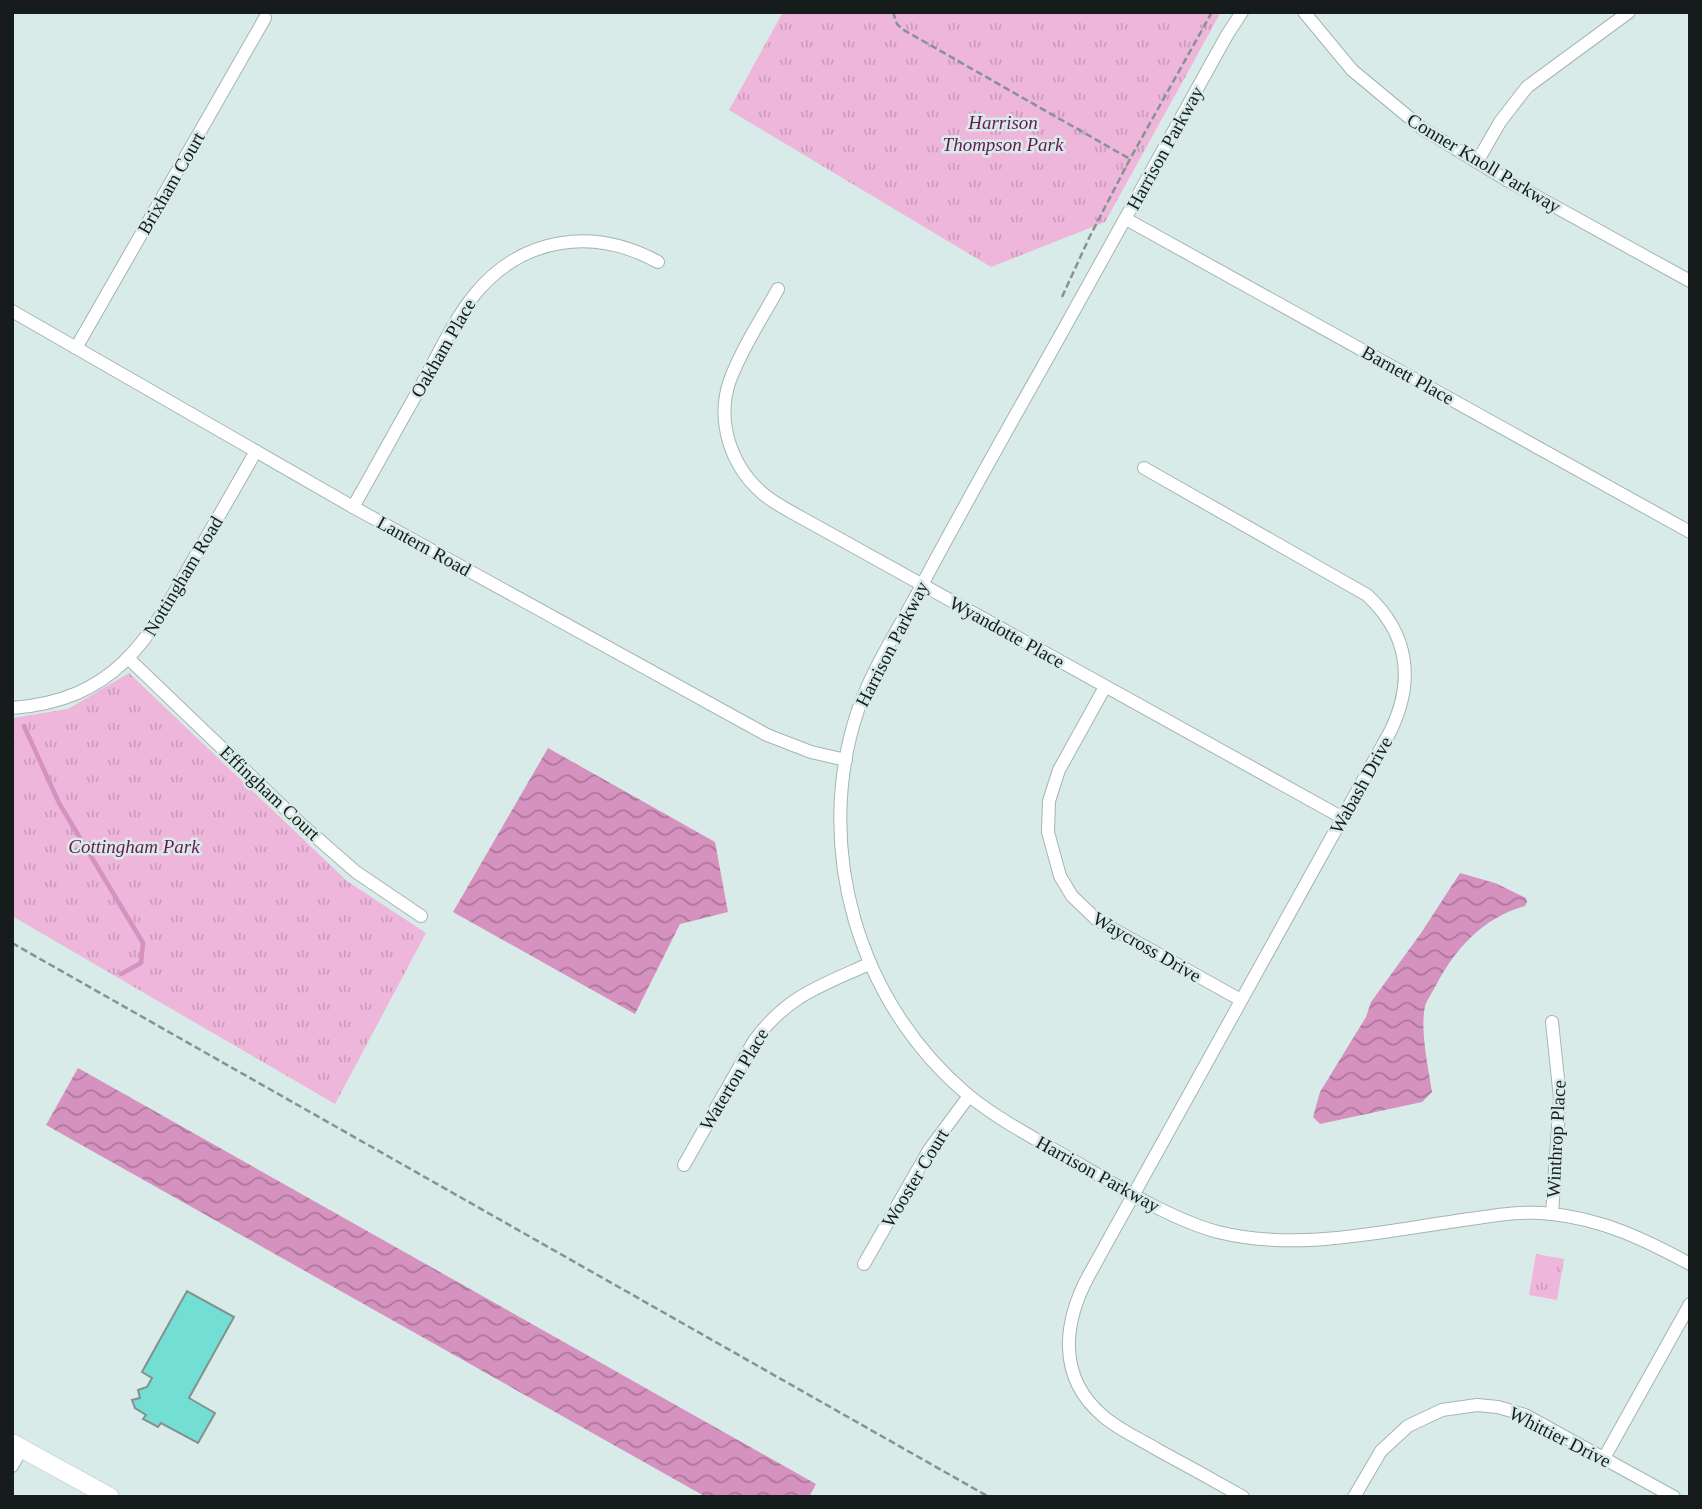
<svg xmlns="http://www.w3.org/2000/svg" width="1702" height="1509" font-family="Georgia,serif">
<defs>
<pattern id="park-tufts" width="24" height="20" patternUnits="userSpaceOnUse" patternTransform="scale(1.75)"><rect width="24" height="20" fill="#eeb6db"/><path d="M3 7l-1-3M5 7V3M7 7l1-3M15 17l-1-3M17 17v-4M19 17l1-3" fill="none" stroke="#cb9cbb"/></pattern>
<pattern id="water-waves" width="16" height="10" patternUnits="userSpaceOnUse" patternTransform="scale(1.75)"><rect width="16" height="10" fill="#d692bf"/><path d="M0 5q4-4 8 0t8 0" fill="none" stroke="#ad769a"/></pattern>
</defs>
<rect width="100%" height="100%" fill="#d9ebe9"/>
<g fill="url(#park-tufts)">
<polygon points="783,12 1221,12 1105,222 991,267 729,110"/>
<polygon points="129,673 347,881 426,933 335,1104 12,916 12,718 68,709"/>
<polygon points="1536,1254 1564,1259 1557,1300 1529,1295"/>
</g>
<g fill="url(#water-waves)">
<polygon points="548,748 715,842 728,912 680,924 635,1014 453,912"/>
<path d="M 1460,873 L 1495,883 L 1526,898 L 1527,902 L 1525,906 C 1482,918 1455,949 1435,987 C 1432,993 1427,1000 1425,1006 C 1420,1031 1428,1066 1432,1092 L 1422,1102 L 1320,1124 L 1313,1117 L 1320,1092 L 1366,1017 L 1371,1002 L 1421,933 Z"/>
<polygon points="78,1068 816,1484 809,1497 706,1497 46,1125"/>
</g>
<g fill="none" stroke-linecap="round" stroke-linejoin="round">
<polyline stroke="#d692bf" stroke-width="4.5" points="24,726 59,803 143,943 141,963 121,974"/>
</g>
<polygon fill="#72ded4" stroke="#81928f" stroke-width="2" points="187,1291 234,1317 189,1398 215,1413 198,1443 161,1423 158,1427 143,1419 146,1415 135,1408 132,1400 140,1398 138,1390 147,1387 152,1378 142,1372"/>
<g fill="none" stroke-linecap="round" stroke-linejoin="round">
<defs>
<g id="street">
<path d="M 1242,12 L 1227,35 C 1156,164 1084,294 1011,423 C 979,480 947,538 916,596 C 896,633 872,670 858,710 C 812,847 858,1003 968,1095 C 994,1116 1023,1132 1051,1148 C 1100,1175 1165,1218 1218,1232 C 1298,1252 1384,1231 1463,1220 C 1493,1216 1522,1210 1552,1214 C 1602,1219 1646,1240 1690,1264"/>
<polyline points="1304,12 1352,70 1423,129 1505,179 1690,281"/>
<polyline points="1477,162 1500,122 1527,87 1629,12"/>
<polyline points="1126,219 1690,532"/>
<path d="M 778,289 C 762,318 742,348 730,380 C 716,420 730,464 761,492 C 773,503 788,510 802,518 L 1343,818"/>
<polyline points="12,311 353,507 767,735 811,752 846,760"/>
<polyline points="76,348 265,18"/>
<path d="M 1144,468 L 1367,595 C 1409,634 1415,681 1390,732 L 1089,1275 C 1063,1323 1057,1377 1103,1416 C 1119,1430 1140,1439 1158,1450 C 1186,1465 1215,1481 1243,1497"/>
<path d="M 353,507 C 376,467 398,426 421,386 C 438,355 453,321 475,294 C 523,236 594,227 658,262"/>
<polyline points="129,659 301,824 356,872 421,916"/>
<polyline points="1105,687 1059,770 1049,801 1048,832 1060,876 1072,896 1097,920 1241,1000"/>
<path d="M 12,708 C 114,700 147,643 192,562 C 214,525 235,488 256,451"/>
<path d="M 684,1165 L 754,1041 C 787,996 820,986 869,964"/>
<polyline points="1552,1214 1560,1098 1552,1022"/>
<polyline points="864,1264 929,1150 969,1096"/>
<polyline points="1604,1458 1690,1304"/>
<polyline points="12,1466 22,1448"/>
<polyline points="1354,1497 1381,1451 1408,1426 1442,1410 1477,1405 1498,1407 1525,1415 1674,1497"/>
</g>
<polyline id="secondary" points="12,1443 110,1497"/>
</defs>
<use href="#street" stroke="#a4b5b3" stroke-width="14"/>
<use href="#secondary" stroke="#a4b5b3" stroke-width="19"/>
<g stroke="#869391" stroke-width="2.5" stroke-dasharray="7 3.5" stroke-linecap="butt">
<polyline points="893,12 897,24 902,29 1130,159"/>
<polyline points="1062,297 1090,236 1130,159 1212,12"/>
<polyline points="75,850 93,841"/>
<polyline points="12,943 989,1497"/>
</g>
<use href="#street" stroke="#fff" stroke-width="12"/>
<use href="#secondary" stroke="#fff" stroke-width="18"/>
</g>
<g text-anchor="middle" dominant-baseline="central" stroke-width="5" stroke-linejoin="round" paint-order="stroke">
<g font-size="19" font-style="italic" fill="#681854" stroke="#d9ebe9">
<text x="1003" y="122">Harrison<tspan x="1003" dy="22">Thompson Park</tspan></text>
<text x="134" y="846">Cottingham Park</text>
</g>
<g font-size="19" fill="#161c1b" stroke="#d9ebe9">
<text transform="translate(1165 148) rotate(-61)">Harrison Parkway</text>
<text transform="translate(1484 163) rotate(31)">Conner Knoll Parkway</text>
<text transform="translate(171 183) rotate(-60)">Brixham Court</text>
<text transform="translate(443 348) rotate(-60)">Oakham Place</text>
<text transform="translate(1408 375) rotate(29)">Barnett Place</text>
<text transform="translate(424 546) rotate(29)">Lantern Road</text>
<text transform="translate(183 576) rotate(-59)">Nottingham Road</text>
<text transform="translate(1007 632) rotate(29)">Wyandotte Place</text>
<text transform="translate(892 644) rotate(-63)">Harrison Parkway</text>
<text transform="translate(1361 785) rotate(-61)">Wabash Drive</text>
<text transform="translate(270 793) rotate(43)">Effingham Court</text>
<text transform="translate(1147 947) rotate(30)">Waycross Drive</text>
<text transform="translate(734 1079) rotate(-59)">Waterton Place</text>
<text transform="translate(1556 1139) rotate(-87)">Winthrop Place</text>
<text transform="translate(1098 1174) rotate(29)">Harrison Parkway</text>
<text transform="translate(915 1178) rotate(-59)">Wooster Court</text>
<text transform="translate(1560 1437) rotate(27)">Whittier Drive</text>
</g>
</g>
<rect width="1702" height="1509" fill="none" stroke="#161c1b" stroke-width="28"/>
</svg>
